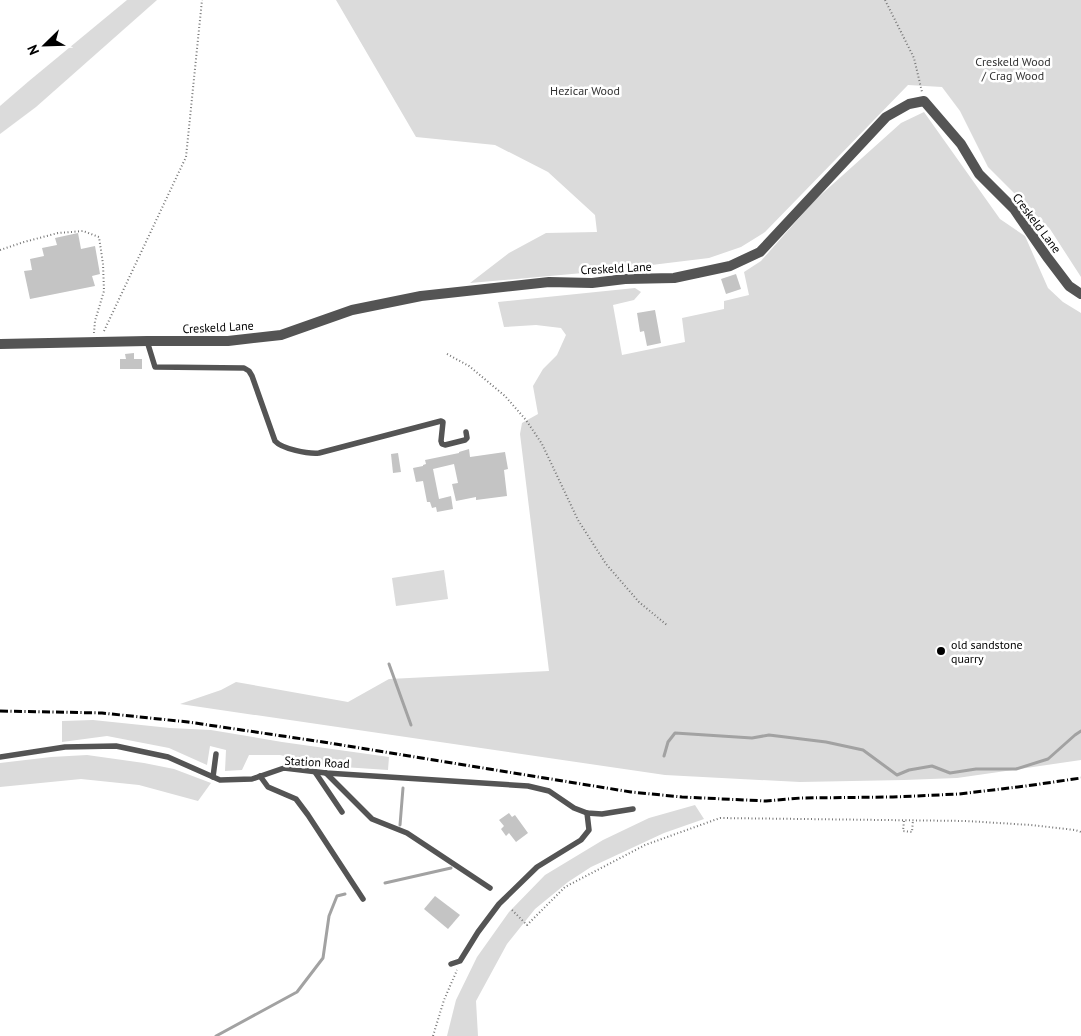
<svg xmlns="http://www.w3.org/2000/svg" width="1081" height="1036" font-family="'PT Sans',sans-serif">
<rect width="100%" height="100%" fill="#fff"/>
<g fill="#dbdbdb">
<polygon points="127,0 157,0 36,107 0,134 0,106 29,81"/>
<polygon points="336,0 1081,0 1081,277 1050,229 988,167 960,111 942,87 908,85 765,232 741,247 709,258 594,272 470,283 509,253 546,233 597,232 595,215 548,172 495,145 416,137"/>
<polygon points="924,112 1000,219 1025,236 1048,288 1063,302 1081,313 1081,760 957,778 904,780 800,782 665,775 180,704 221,690 236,682 348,702 389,679 549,671 520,434 522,423 538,414 533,386 543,369 557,355 566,335 561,328 536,325 504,327 498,302 635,288 641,292 634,300 613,305 622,355 685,342 682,318 724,309 724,301 749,295 744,272 761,261 814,201 901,123"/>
<polygon points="444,570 448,599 396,606 392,578"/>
<polygon points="93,720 170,728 211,730 282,742 389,757 388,770 328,766 280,755 249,755 242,770 225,771 226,750 210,746 207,765 169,748 107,736 62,742 62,721"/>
<polygon points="87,755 144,763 174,769 211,783 198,801 139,785 81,779 0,787 0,763 51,757"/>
<polygon points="695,805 704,819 664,833 591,867 568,882 535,909 507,944 476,1001 478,1036 447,1036 456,1000 477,957 509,912 545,875 603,840 649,818"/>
</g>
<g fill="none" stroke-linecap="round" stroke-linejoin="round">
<g stroke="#a2a2a2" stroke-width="3">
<polyline points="389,664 411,725"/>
<polyline points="664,756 668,742 675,733 752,738 769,735 826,742 863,750 897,775 909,770 932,766 950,773 976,769 1016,769 1048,759 1075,735 1081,731"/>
<polyline points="400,825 403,788"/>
<polyline points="385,883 451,868"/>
<polyline points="216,1036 297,992 323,958 329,916 337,896 345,894"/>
</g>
</g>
<g fill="#c4c4c4">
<polygon points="78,233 81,249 95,246 100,274 92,276 95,286 30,299 24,271 32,270 30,259 44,256 42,248 57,245 55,238"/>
<polygon points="736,274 741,289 726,294 721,279"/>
<polygon points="655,310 661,343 647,346 644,331 640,332 637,313"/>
<polygon points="134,353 134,359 142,359 142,369 120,369 120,359 126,359 125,354"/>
<polygon points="469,449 470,457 505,452 508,469 504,470 507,496 476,500 476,497 456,501 452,484 458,483 454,464 433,469 439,499 451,496 453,509 437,512 436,507 432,508 430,502 427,502 423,481 416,482 413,468 423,466 423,465 426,464 425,460 459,453 459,452"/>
<polygon points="398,453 401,472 393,473 391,454"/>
<polygon points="509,813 512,817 515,815 528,833 516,842 509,833 506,836 501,829 504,826 499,820"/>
<polygon points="435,896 460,915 448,929 424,909"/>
</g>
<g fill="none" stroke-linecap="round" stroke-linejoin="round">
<g stroke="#767676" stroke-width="2" stroke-dasharray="1 2.5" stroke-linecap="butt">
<polyline points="885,0 914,58 922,92"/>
<polyline points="0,250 24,242 58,233 83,231 99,237 103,264 104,291 95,321 94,333"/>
<polyline points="104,331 186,157 202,0"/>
<polyline points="447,354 469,366 505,396 526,420 542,444 578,520 606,564 639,602 668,626"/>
<polyline points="904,821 903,831 912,832 913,820"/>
<polyline points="512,910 527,925 565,887 645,845 720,818 966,821 1031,825 1075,830 1081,832"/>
<polyline points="433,1036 444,1000 457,970"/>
</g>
<g stroke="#545454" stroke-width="5.5">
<path d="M 147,341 L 155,367 L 244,368 L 249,371 L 252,376 L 275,441 C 282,449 308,454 319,453 L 441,421 L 443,422 L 441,441 L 442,444 L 445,445 L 465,440 L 467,438 L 466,432"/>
<polyline points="0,757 65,747 116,746 168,757 220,780 252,779 284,768 326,773 528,786 549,791 574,808 587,813 602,814 633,809"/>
<polyline points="315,772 342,812"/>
<polyline points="326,773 372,819 407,833 490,888"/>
<polyline points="260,776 268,787 296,799 308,815 363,899"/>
<polyline points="213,777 216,754"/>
<polyline points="451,964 460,961 478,932 499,904 537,867 581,840 589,830 587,813"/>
</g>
<polyline stroke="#545454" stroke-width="10" points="0,344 147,341 228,341 281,335 352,310 421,296 549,282 592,283 625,279 674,278 730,266 760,252 886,117 909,104 924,101 961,144 979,174 1014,209 1047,257 1069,286 1081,294"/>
<polyline stroke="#000" stroke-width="3" stroke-dasharray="8 2.5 1 2.5" stroke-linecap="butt" points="0,711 102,713 188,722 323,742 631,792 682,797 766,801 801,798 893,797 959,794 1026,786 1081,778"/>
</g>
<circle fill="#000" stroke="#fff" stroke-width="2" cx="941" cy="651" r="5"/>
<g text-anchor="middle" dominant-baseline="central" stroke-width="5" stroke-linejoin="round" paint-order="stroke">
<g font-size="12" fill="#323232" stroke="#fff">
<text x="1013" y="61">Creskeld Wood<tspan x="1013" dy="14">/ Crag Wood</tspan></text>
<text x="585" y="90">Hezicar Wood</text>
</g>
<g font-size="12" fill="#000" stroke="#fff">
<text transform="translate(1037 223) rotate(53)">Creskeld Lane</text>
<text transform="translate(616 268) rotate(-3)">Creskeld Lane</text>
<text transform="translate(218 327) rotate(-3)">Creskeld Lane</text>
<text transform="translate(317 762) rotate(3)">Station Road</text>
</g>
<g font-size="12" fill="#000" stroke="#fff" text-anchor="start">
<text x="951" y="644">old sandstone<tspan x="951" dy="14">quarry</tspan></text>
</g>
</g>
<g transform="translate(45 45) rotate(247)" stroke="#ffffff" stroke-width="4" paint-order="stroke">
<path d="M0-4L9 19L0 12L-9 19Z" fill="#000000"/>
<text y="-8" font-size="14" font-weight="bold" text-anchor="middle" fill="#000000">N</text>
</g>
</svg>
